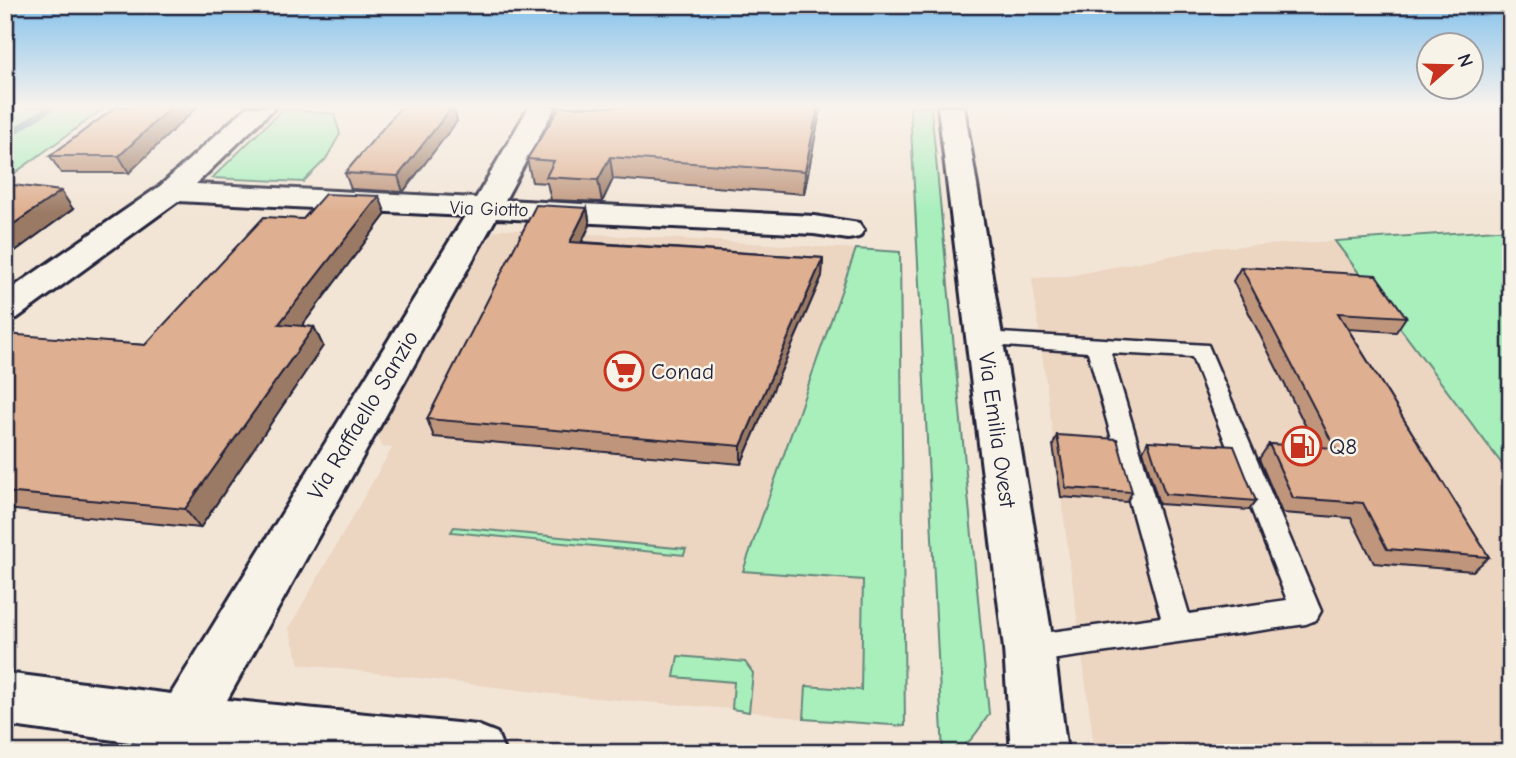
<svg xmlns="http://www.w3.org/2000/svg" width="1516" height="758" font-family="'Comic Neue',sans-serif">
<rect width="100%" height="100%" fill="#f2e5d6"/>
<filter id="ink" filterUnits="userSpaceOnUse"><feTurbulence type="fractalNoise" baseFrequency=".0143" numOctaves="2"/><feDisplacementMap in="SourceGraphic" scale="14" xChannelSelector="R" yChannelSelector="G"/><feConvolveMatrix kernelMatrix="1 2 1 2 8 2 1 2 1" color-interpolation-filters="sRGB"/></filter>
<g filter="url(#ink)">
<g fill="#ecd5c1">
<polygon points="502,229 856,249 744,571 863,580 861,690 807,686 804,719 732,709 571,696 299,664 289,628 392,448 382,447 378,435 480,253 493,232"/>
<polygon points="1335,241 1511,476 1511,753 1095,753 1032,278 1063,277 1210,248"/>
</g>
<g fill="#a8efbc" stroke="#65887c" stroke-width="2">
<polygon points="5,107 106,107 5,180"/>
<path d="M 910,107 L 931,107 L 989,714 C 978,731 966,753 943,753 Z"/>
<polygon points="283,109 334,114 340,134 326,159 303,182 212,178"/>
<polygon points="1511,229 1511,476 1335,241"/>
<polygon points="856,249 900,252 905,726 804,719 806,686 861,690 863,580 743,571"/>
<polygon points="454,527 686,549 684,555 451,532"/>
<polygon points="678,656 745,662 753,673 749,712 732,709 734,682 674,677"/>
</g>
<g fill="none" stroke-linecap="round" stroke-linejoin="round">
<polygon fill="#648fa9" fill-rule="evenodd" points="45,107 57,107 5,141 5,133"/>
<defs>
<path id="service" d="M 983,332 L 1208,345 L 1321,611 L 1316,620 L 1306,624 L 1029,663 L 1018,659 L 1014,649 L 1018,639 L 1029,635 L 1161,617 L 1088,352 L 975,344 L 972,339 L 975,334 ZM 1111,353 L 1192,357 L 1287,600 L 1189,614 Z"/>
<polygon id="minor" points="247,107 275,107 196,184 476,198 529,107 555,107 505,200 814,216 859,223 864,230 859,237 848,239 814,234 496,218 227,700 477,725 497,733 505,753 209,753 5,725 5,673 171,694 465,216 178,201 17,318 5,321 5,293 160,186"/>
<polygon id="secondary" points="938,107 964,107 1054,649 1067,753 1011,753 1004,649"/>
</defs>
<use href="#service" stroke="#22223b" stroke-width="5"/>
<use href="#minor" stroke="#22223b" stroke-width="6"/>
<use href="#secondary" stroke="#22223b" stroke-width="6"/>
<use href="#service" fill="#f7f3e8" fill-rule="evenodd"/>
<use href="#minor" fill="#f7f3e8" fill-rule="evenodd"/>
<use href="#secondary" fill="#f7f3e8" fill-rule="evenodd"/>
</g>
<g fill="#bf967c" stroke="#22223b" stroke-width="2">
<polygon points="116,107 129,173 61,173 50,156"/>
<polygon points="401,107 453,107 457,121 403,192 351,189 345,173"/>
<polygon points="560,107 821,107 804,194 613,179 602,202 551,200 547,183 532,182 527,159"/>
<polygon points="5,184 73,209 11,254 5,253"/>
<polygon points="587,208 590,225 582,242 823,258 822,276 741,464 434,437 427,419"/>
<polygon points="386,214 302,326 314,327 323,346 200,528 5,509 5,335 145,345 303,219"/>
<polygon points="1241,267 1406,317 1396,332 1348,329 1489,557 1473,571 1374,563 1351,518 1282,513 1259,459 1269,444 1316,447 1233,281"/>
<polygon points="1057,435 1132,492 1127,502 1061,497 1053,445"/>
<polygon points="1148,441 1256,501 1249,510 1159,504 1143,451"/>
</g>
<g fill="#9b7a65" stroke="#22223b" stroke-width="2">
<polygon points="171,107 197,107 129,173 119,156"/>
<polygon points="452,107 453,107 457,121 403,192 398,176"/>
<polygon points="818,107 821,107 804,194 805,171"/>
<polygon points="610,157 613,179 602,202 598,180"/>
<polygon points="61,191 73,209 11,254 5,246 5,230"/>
<polygon points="379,196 386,214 289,343 279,324"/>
<polygon points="587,208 590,225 573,259 570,242"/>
<polygon points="823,258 822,276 741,464 741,446"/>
<polygon points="314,327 323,346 200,528 185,509"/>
</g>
<g fill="#deaf90" stroke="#22223b" stroke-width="2">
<polygon points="116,107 171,107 119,156 50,156"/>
<polygon points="401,107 452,107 398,176 345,173"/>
<polygon points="560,107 818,107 805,171 610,157 598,180 546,177 554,161 527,159"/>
<polygon points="5,184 61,191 5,230"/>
<polygon points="325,194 379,196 279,324 314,327 185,509 5,492 5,335 6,334 145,345 264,217 303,219"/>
<polygon points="536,205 587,208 570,242 823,258 741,446 427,419"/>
<polygon points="1241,267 1376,275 1406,317 1338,313 1489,557 1387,549 1363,503 1293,498 1269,444 1335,448"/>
<polygon points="1057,435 1117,439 1132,492 1066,488"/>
<polygon points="1148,441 1234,446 1256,501 1165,494"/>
</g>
</g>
<linearGradient id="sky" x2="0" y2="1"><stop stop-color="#85c2ec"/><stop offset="0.5" stop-color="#f9f3ed"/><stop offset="1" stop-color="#f9f3ed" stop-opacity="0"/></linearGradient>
<rect width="1516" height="213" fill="url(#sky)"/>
<defs>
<symbol id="supermarket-ring" viewBox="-11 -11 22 22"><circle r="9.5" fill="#f7f3e8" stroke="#c8321e" stroke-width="1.5"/><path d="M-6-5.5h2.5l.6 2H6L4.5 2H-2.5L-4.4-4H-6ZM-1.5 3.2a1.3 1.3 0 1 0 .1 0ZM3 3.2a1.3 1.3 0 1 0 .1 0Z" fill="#c8321e"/></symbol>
<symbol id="fuel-ring" viewBox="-11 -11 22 22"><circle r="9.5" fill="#f7f3e8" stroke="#c8321e" stroke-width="1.5"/><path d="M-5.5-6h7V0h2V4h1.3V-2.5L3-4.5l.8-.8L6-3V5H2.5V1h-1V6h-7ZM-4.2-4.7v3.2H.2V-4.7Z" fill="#c8321e"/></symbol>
</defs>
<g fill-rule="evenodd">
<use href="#supermarket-ring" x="602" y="349" width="44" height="44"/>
<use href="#fuel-ring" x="1280" y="424" width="44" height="44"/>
</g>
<g text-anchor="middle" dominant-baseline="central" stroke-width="5" stroke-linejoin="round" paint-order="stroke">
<g font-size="19" fill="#22223b" stroke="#f7f3e8">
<text transform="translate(489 209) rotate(2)">Via Giotto</text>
</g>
<g font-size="23" fill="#22223b" stroke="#f7f3e8" text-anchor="start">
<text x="651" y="371">Conad</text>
<text x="1329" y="446">Q8</text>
</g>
<g font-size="23" fill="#22223b" stroke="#f7f3e8">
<text transform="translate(363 415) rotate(-59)">Via Raffaello Sanzio</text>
<text transform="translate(997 430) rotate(82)">Via Emilia Ovest</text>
</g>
</g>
<rect width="1516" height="758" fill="none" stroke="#f7f3e8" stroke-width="28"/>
<rect x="14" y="14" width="1488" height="730" fill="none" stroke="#22223b" stroke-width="2.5" filter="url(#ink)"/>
<g transform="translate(1450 66) rotate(70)"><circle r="33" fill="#f7f3e8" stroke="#a29fa3" stroke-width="2"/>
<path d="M0-5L12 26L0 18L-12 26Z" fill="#c8321e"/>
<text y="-10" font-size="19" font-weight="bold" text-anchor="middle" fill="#22223b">N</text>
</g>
</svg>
